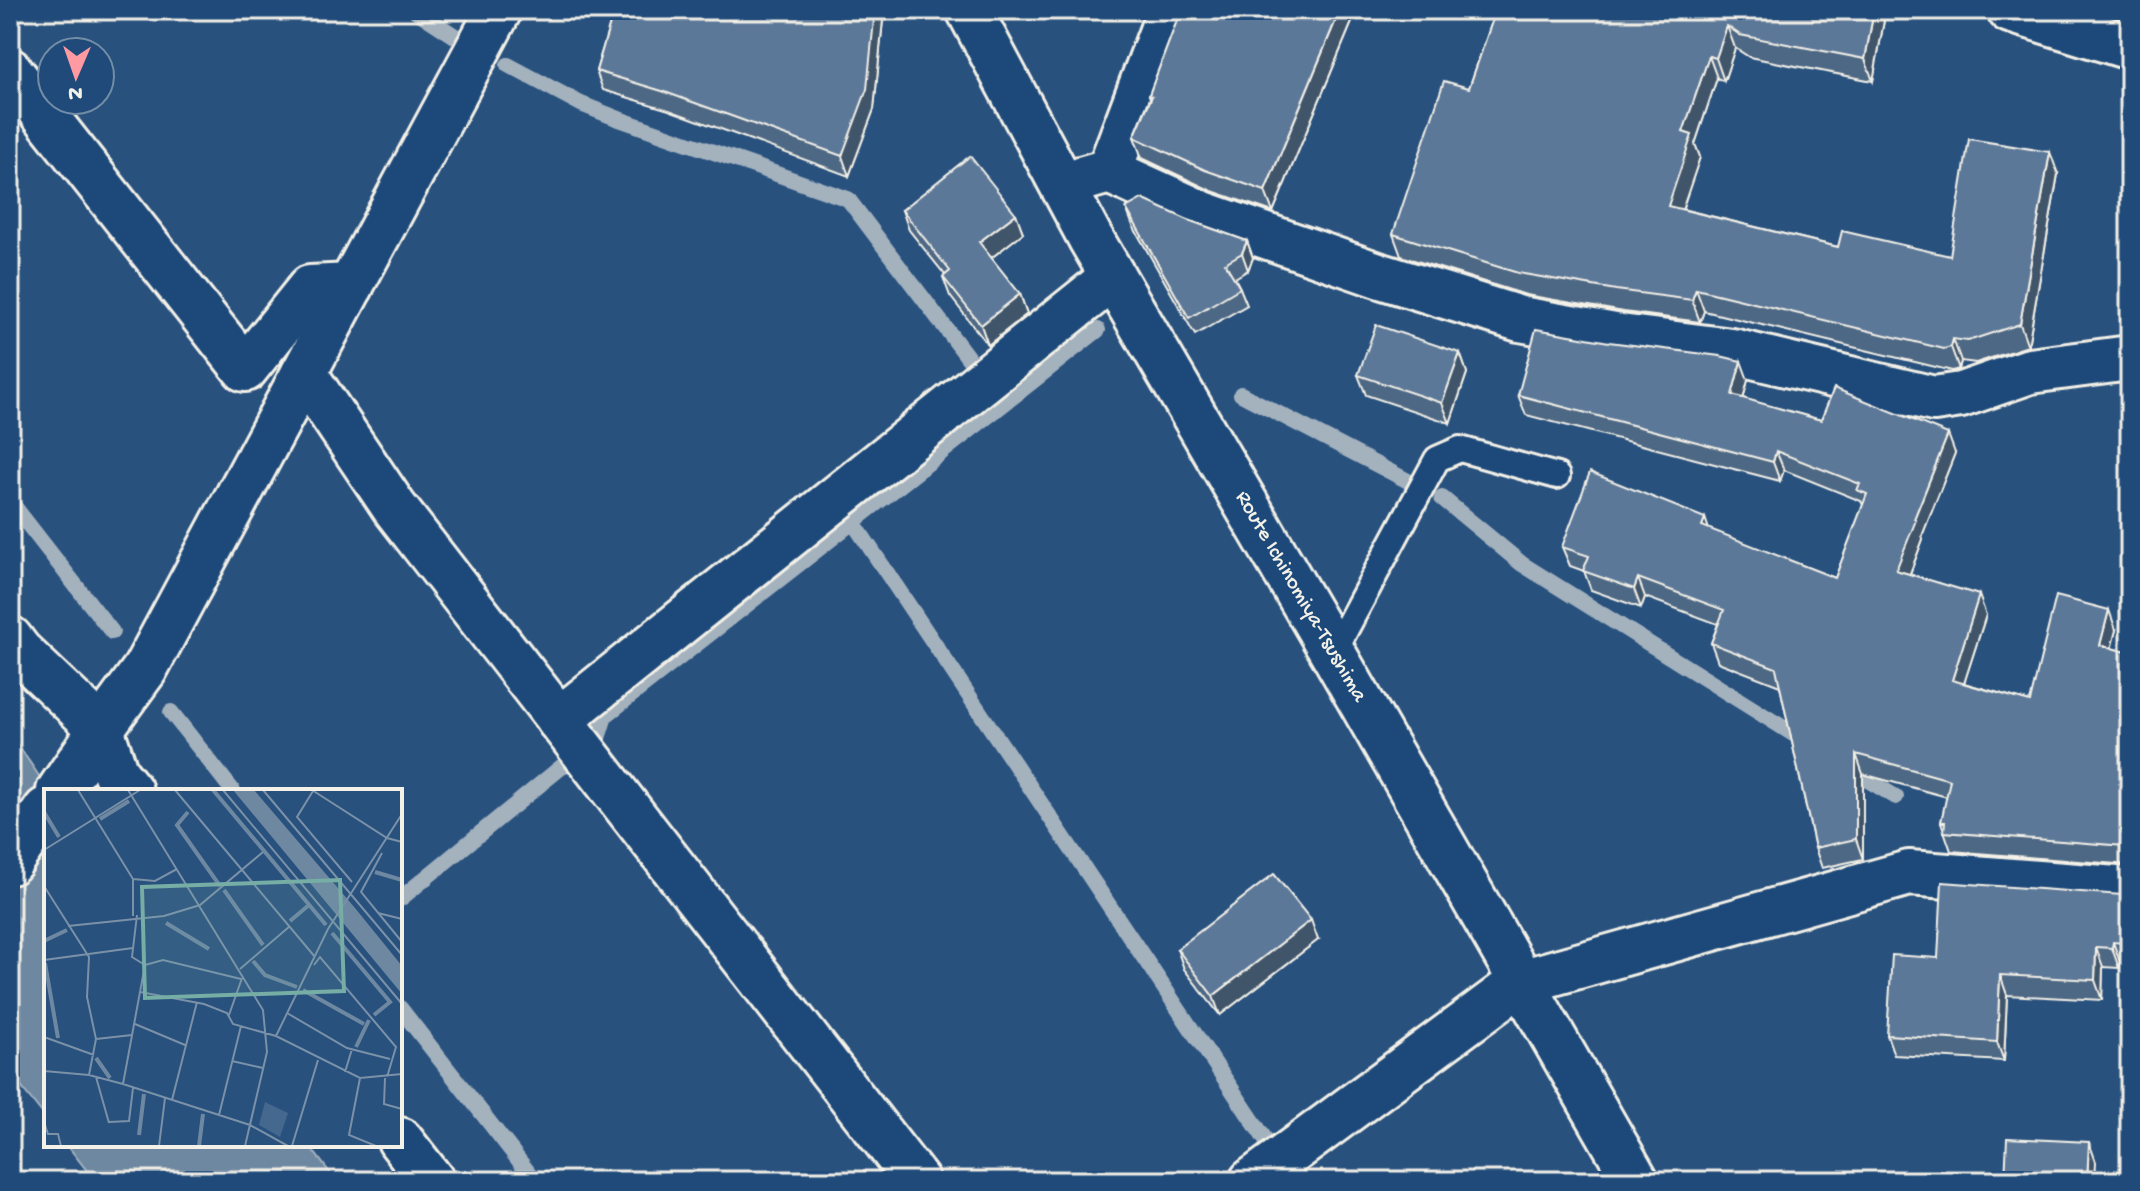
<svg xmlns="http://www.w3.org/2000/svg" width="2140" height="1191" font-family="'Gochi Hand',sans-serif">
<rect width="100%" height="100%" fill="#28517e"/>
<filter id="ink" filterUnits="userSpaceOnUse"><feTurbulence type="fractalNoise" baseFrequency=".0125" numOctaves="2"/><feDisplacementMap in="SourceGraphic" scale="16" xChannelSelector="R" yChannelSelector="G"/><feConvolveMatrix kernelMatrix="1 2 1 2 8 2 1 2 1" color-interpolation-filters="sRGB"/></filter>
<g filter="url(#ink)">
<g fill="#6e88a2" stroke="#a4b2be" stroke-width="2">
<polygon points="10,733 41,779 46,791 46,1118 14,1078 10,1081"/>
<polygon points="67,1145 309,1145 336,1181 95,1181"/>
</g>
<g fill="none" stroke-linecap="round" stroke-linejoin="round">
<g stroke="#a4b2be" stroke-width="16">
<polyline points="415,10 455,36"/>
<polyline points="508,65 581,104 619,119 848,199 975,367"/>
<polyline points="1241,394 1410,482"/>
<polyline points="1442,498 1522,564 1806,742"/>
<polyline points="10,501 112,632"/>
<polyline points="853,522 1267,1142"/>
<polyline points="171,712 233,791"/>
<polyline points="599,735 605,716 1098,330"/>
<polyline points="1846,767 1896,797"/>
<polyline points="400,899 565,764"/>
<polyline points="400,1008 535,1181"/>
</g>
<defs>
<polyline id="lane" points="1333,653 1437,459 1460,449 1557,476"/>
<g id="street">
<polyline points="2010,10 2130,47"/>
<polyline points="10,71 245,369 310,288 351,286"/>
<polyline points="1109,171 1203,214 1381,276 1520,319 1620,337 1732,351 1934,399 1961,395 2030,371 2130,358"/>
<polyline points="1081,179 1109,171 1170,10"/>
<polyline points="304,373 394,507 917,1181"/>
<polyline points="10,639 19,651 101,729 116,774 130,791"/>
<polyline points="559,720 1113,277"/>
<polyline points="59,791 101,729 145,669 499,10"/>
<polyline points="10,862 46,810"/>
<polyline points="400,1140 432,1181"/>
<polyline points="1252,1181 1521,982 1909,873 2130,890"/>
</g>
<g id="secondary">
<path id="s1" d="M 969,10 L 1091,239 L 1333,653 L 1636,1181"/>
</g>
</defs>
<use href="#lane" stroke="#f4f1e8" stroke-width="30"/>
<use href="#street" stroke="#f4f1e8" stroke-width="50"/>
<use href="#secondary" stroke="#f4f1e8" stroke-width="50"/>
<use href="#lane" stroke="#1f4a7a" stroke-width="24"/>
<use href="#street" stroke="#1f4a7a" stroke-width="44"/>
<use href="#secondary" stroke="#1f4a7a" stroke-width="44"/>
</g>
<g fill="#4e6784" stroke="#f4f1e8" stroke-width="2">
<polygon points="614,10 884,10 874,109 849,176 669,110 603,90 596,71"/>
<polygon points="1181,10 1357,10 1273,212 1212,191 1142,158 1134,137 1150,98 1149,95"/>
<polygon points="1496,10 1885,15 1873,81 1749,57 1735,48 1724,81 1717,78 1695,144 1700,157 1682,209 1838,247 1950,256 2058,174 2028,346 1976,363 1961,361 1959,369 1952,371 1704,311 1700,322 1624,312 1526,295 1401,256 1393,234 1469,88"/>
<polygon points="2095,10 2119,10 2117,17"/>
<polygon points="1126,208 1188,220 1247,241 1253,258 1248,270 1235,278 1240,288 1247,305 1195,335 1133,226"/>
<polygon points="902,210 1016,214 1023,233 991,258 1020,294 1027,314 988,345 950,296 943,277 945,275 909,230"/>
<polygon points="1460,353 1467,373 1450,423 1366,395 1358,375"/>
<polygon points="1748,380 1743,399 1821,420 1955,453 1922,536 1923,539 1910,574 1986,615 1964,683 2030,702 2116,630 2111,648 2130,653 2130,865 1951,851 1941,822 1947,797 1863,774 1863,859 1822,868 1815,848 1780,686 1718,662 1711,643 1718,624 1645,597 1641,608 1591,590 1584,571 1570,566 1562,547 1705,518 1708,529 1835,578 1863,505 1861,501 1784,470 1780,481 1526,415 1518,395"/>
<polygon points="2130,894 2130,962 2120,962 2119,968 2103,967 2102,1000 2007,995 2004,1061 1894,1055 1887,1035 1938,958"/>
<polygon points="1318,940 1220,1015 1184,969 1177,949"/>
</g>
<g fill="#40546b" stroke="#f4f1e8" stroke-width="2">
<polygon points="875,10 884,10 874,109 849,176 842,156"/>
<polygon points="1340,10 1357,10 1273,212 1265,191"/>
<polygon points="1874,10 1883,10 1885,15 1873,81 1865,59"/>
<polygon points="1727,26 1735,48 1724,81 1716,58"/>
<polygon points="1709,56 1717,78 1695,144 1700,157 1676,228 1668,206 1683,132"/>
<polygon points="2050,152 2058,174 2028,346 2020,324"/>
<polygon points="1016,214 1023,233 986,262 979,242"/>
<polygon points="1247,241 1253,258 1248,270 1242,253"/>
<polygon points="1696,289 1704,311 1700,322 1692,300"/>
<polygon points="1020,294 1027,314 988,345 981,325"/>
<polygon points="1953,339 1961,361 1959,369 1951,347"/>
<polygon points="1460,353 1467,373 1450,423 1442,403"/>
<polygon points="1741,361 1748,380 1739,415 1732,395"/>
<polygon points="1948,434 1955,453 1922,536 1923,539 1904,589 1896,570 1914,519"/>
<polygon points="1776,451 1784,470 1780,481 1773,462"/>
<polygon points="1705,518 1712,538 1702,526"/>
<polygon points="1638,578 1645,597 1641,608 1634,589"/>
<polygon points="1979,595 1986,615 1959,699 1952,680"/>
<polygon points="2109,610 2116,630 2107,665 2100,645"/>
<polygon points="1856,754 1863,774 1863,859 1856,839"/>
<polygon points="1311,920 1318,940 1220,1015 1213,996"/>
<polygon points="2124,928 2130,946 2130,962 2123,943"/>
<polygon points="2113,942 2120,962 2119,968 2112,948"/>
<polygon points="2096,947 2103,967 2102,1000 2095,980"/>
<polygon points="2000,975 2007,995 2004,1061 1997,1042"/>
<polygon points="2089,1142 2096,1162 2095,1181 2087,1181"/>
</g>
<g fill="#5b7899" stroke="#f4f1e8" stroke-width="2">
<polygon points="614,10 875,10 867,89 842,156 662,91 596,71"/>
<polygon points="1181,10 1340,10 1265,191 1205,170 1134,137 1152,96 1149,95"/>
<polygon points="1496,10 1874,10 1865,59 1740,35 1727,26 1716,58 1709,56 1683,132 1692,135 1668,206 1838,247 1842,231 1950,256 1969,139 2050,152 2020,324 1968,341 1953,339 1951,347 1944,349 1696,289 1692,300 1616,290 1518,273 1393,234 1444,81 1469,88"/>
<polygon points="970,156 1016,214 979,242 1020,294 981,325 943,277 950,271 902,210"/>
<polygon points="1142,199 1188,220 1247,241 1242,253 1225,263 1240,288 1189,318 1126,208"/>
<polygon points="1376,325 1460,353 1442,403 1358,375"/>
<polygon points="1536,329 1609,342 1720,356 1741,361 1732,395 1821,420 1834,388 1948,434 1914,519 1916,520 1896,570 1979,595 1952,680 2030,702 2056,596 2109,610 2100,645 2130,653 2130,847 2125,846 1944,832 1945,822 1941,822 1950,780 1856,754 1856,839 1815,848 1776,668 1711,643 1724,610 1638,578 1634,589 1583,571 1589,556 1562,547 1590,472 1705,518 1702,526 1835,578 1867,494 1857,490 1860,484 1776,451 1773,462 1518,395"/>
<polygon points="1274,874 1311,920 1213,996 1177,949"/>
<polygon points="1942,882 2122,895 2130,894 2130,928 2124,928 2123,943 2113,942 2112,948 2096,947 2095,980 2000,975 1997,1042 1887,1035 1892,955 1938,958"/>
<polygon points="2007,1138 2089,1142 2087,1181 2005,1181"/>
</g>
</g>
<g text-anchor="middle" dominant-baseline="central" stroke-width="6" stroke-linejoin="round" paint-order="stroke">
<g font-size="22" fill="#f4f1e8" stroke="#1f4a7a">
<text stroke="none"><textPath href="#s1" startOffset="674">Route Ichinomiya-Tsushima</textPath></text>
</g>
</g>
<g transform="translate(44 789)">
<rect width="358" height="358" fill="#28517e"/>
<path d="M 221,313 L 244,324 L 236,348 L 215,336 Z" fill="#45688e"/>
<path d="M 189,1 L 210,1 L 311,119 L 358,177 L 358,205 Z" fill="#6e88a2"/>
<path fill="none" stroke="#6e88a2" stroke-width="4" d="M 169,1 L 282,136M 0,23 L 15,48M 144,23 L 133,36 L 176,97M 56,30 L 85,12M 331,83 L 358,91M 180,101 L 219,156M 246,132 L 265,116M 122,134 L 165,160M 288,144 L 346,213 L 330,226M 0,152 L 23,141M 209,172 L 221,186 L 253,198M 1,174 L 14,249M 259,201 L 320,235M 312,258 L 325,231M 52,269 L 66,289M 95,346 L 100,305M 155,357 L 159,325"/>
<path fill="none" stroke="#7a91a8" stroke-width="2" d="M 34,1 L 89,90 L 89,127M 84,1 L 219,221 L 223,263 L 201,357M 131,1 L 271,168M 179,1 L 358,215M 219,1 L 358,166M 268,1 L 343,49 L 358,53M 269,2 L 253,28 L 308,93M 0,61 L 96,1M 338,64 L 317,103 L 358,153M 89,90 L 111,92 L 133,80M 0,97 L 45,168 L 43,208 L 52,250 L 45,286M 334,124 L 358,130M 93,126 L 88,168 L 101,176 L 96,203 L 160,215 L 183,224 L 189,235 L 232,247 L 316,289 L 358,285M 24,137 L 120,127 L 156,116 L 219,63M 0,171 L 89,159M 101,176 L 119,171 L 197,190M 270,176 L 276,168 L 352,258 L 343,288M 196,180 L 246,137M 243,224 L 303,259 L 346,270M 185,226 L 198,189M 91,235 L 141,256M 232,247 L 284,140 L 358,25M 0,248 L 50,266M 52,250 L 88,246M 188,272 L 219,279M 0,282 L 45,286 L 79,295 L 206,336 L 244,357M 301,283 L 308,260M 52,288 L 65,334M 316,289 L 305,346 L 332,357M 341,289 L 340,315 L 358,320M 79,295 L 96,203M 128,311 L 153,213M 175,326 L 197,237M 0,333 L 4,345 L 14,345 L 17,357M 65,333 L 85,332 L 89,299M 115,357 L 121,309M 248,357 L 274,271"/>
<path fill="#76ada5" fill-opacity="0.15" stroke="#76ada5" stroke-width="4" d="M 296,91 L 300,202 L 101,209 L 98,98 Z"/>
<rect width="358" height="358" fill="none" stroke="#f4f1e8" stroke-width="4"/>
</g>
<rect width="2140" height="1191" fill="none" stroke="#1f4a7a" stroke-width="40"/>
<rect x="20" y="20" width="2100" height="1151" fill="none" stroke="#f4f1e8" stroke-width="3" filter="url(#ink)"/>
<g transform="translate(76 76) rotate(182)"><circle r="38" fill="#1f4a7a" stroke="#748da6" stroke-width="2"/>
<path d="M0-6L14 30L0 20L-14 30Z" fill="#ff9aa2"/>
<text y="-12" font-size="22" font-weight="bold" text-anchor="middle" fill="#f4f1e8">N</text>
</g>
</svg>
